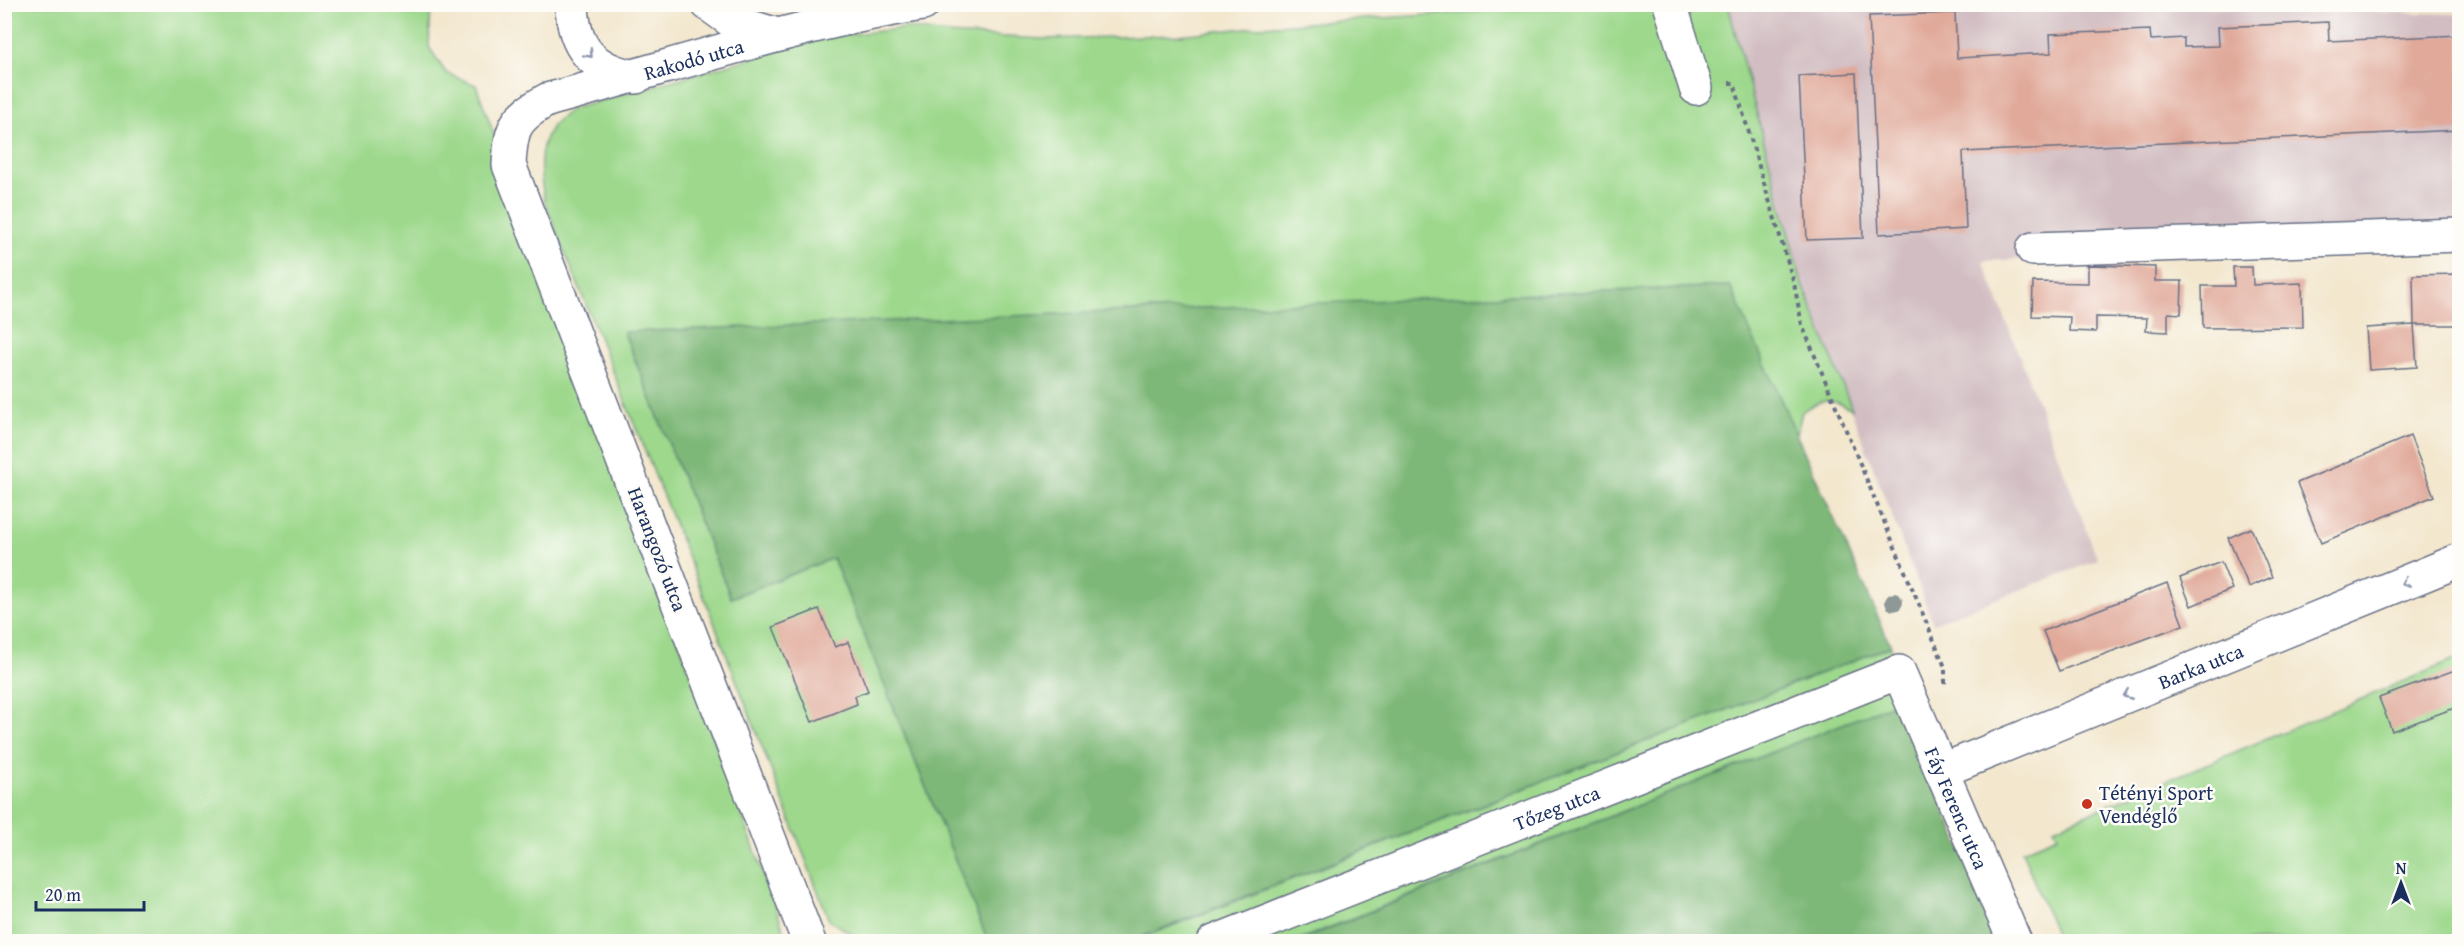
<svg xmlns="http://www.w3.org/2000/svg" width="2464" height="946" font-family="'Gentium Book Plus',serif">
<rect width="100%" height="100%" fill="#fdfcf7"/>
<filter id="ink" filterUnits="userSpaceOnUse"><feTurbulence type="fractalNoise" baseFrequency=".0167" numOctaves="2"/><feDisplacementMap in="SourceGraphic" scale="12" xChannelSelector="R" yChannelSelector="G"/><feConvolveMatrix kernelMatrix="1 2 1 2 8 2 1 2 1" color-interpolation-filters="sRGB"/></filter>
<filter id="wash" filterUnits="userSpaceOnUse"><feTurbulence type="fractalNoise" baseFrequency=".008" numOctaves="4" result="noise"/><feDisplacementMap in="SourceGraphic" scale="24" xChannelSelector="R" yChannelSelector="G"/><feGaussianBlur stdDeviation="1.35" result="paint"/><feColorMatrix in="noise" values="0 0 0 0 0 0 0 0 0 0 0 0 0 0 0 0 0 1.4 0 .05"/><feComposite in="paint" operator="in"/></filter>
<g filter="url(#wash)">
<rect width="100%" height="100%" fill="#f3e7ce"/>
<polygon fill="#d2bec2" points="2096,4 2459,14 2459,235 1983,261 2098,560 1933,623 1800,277 1728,5"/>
<g fill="#9dd88c" stroke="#5c8475" stroke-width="1.5">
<polygon points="5,5 431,5 429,47 446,73 476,85 788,941 5,942"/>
<path d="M 1582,5 L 1728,5 L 1800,277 L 1852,409 C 1830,398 1823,397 1802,412 L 1796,437 L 1729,286 L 624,333 L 731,598 L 833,558 L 988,941 L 863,941 L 829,920 L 708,607 L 545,203 C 540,178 536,147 553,125 C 558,119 566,114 571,109 L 827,37 L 906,28 L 946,34 L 1044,39 L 1179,35 L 1275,25 Z"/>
<polygon points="1891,646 1898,702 1295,941 1131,942"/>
<polygon points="2459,658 2459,941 2058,941 2022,851 2058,836 2054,828"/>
</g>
<g fill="#7eb878" stroke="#4c746b" stroke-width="1.5">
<polygon points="1730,286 1891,646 1131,941 988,941 833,558 731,598 624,332"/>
<polygon points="1898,702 2001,942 1295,942"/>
</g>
<g id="blocks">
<g fill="#e0a99a">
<polygon points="1955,13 1957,58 2051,53 2050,34 2150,30 2151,40 2184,38 2184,47 2219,46 2218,27 2328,22 2329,41 2460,35 2460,130 1963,152 1966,229 1879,234 1869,16"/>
<polygon points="1856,73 1863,238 1807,240 1799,76"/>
<polygon points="2088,265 2155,267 2155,281 2182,281 2181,314 2168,313 2168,332 2146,331 2147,318 2096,317 2096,332 2069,331 2070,317 2032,316 2033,282 2088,283"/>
<polygon points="2233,267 2252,267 2253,285 2302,283 2303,327 2203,328 2202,286 2234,286"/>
<polygon points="2460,274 2460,325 2414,325 2413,275"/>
<polygon points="2414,325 2417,367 2369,370 2366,328"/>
<polygon points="2410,436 2434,496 2321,543 2297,483"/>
<polygon points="2251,528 2272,577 2249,587 2228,538"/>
<polygon points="2221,562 2232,589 2191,606 2180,578"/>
<polygon points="2167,583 2183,625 2059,671 2043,631"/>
<polygon points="819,609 835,647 848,642 868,691 855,696 857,704 812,722 773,627"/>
<polygon points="2460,668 2460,706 2392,731 2379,698"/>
</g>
</g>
</g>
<g filter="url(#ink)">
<use href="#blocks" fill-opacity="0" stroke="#676f85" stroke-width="1.5"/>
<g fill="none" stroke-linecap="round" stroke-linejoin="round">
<defs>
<g id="minor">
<path d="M 572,4 C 573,48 593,70 636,77"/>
<polyline points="708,4 733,22 778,35"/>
<polyline points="1670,4 1696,88"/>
<polyline points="2033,249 2460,235"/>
<path id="s1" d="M 1941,771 L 2460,560"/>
<path id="s2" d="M 809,942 L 509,165 C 511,127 514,119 547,100 C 672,67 795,24 923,4"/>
<path id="s3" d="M 1214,942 L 1899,672 L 2015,942"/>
</g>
</defs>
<use href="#minor" stroke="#676f85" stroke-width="36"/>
<polyline stroke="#676f85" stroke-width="4" stroke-dasharray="4.5 4.5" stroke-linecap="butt" points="1729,83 1734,83 1794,283 1802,325 1945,667 1945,687"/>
<use href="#minor" stroke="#fff" stroke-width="33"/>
</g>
<circle fill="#8e9997" cx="1894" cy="602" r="9"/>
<defs><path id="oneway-chevron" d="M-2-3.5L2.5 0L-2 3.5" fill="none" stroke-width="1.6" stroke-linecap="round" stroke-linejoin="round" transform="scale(1.5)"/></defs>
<g stroke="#8d97ae">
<use href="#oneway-chevron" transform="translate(589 54) rotate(47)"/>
<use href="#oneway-chevron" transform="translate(2405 582) rotate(158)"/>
<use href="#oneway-chevron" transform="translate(2127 695) rotate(158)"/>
</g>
</g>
<circle fill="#c8321e" stroke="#fdfcf7" stroke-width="2" cx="2087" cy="804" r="6"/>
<g text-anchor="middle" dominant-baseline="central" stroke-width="5" stroke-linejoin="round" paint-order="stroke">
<g font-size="20" fill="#1b2f5e" stroke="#fdfcf7">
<text stroke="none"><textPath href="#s2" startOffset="1066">Rakodó utca</textPath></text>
<text transform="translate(658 549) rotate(69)">Harangozó utca</text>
<text stroke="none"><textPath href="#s1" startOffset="280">Barka utca</textPath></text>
<text stroke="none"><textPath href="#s3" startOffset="368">Tőzeg utca</textPath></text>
<text stroke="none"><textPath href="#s3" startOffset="884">Fáy Ferenc utca</textPath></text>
</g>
<g font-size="20" fill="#1b2f5e" stroke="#fdfcf7" text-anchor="start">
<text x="2099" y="792">Tétényi Sport<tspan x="2099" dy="23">Vendéglő</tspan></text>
</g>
</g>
<rect width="2464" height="946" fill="none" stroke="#fdfcf7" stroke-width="24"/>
<g transform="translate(2401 883)" stroke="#fdfcf7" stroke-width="4.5" paint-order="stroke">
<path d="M0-4.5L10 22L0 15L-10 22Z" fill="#1b2f5e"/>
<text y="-9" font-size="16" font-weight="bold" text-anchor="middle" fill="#1b2f5e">N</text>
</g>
<path d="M36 901v9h108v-9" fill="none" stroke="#1b2f5e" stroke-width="3"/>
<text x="45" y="901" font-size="18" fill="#1b2f5e" stroke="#fdfcf7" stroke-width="4.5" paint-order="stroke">20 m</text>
</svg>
